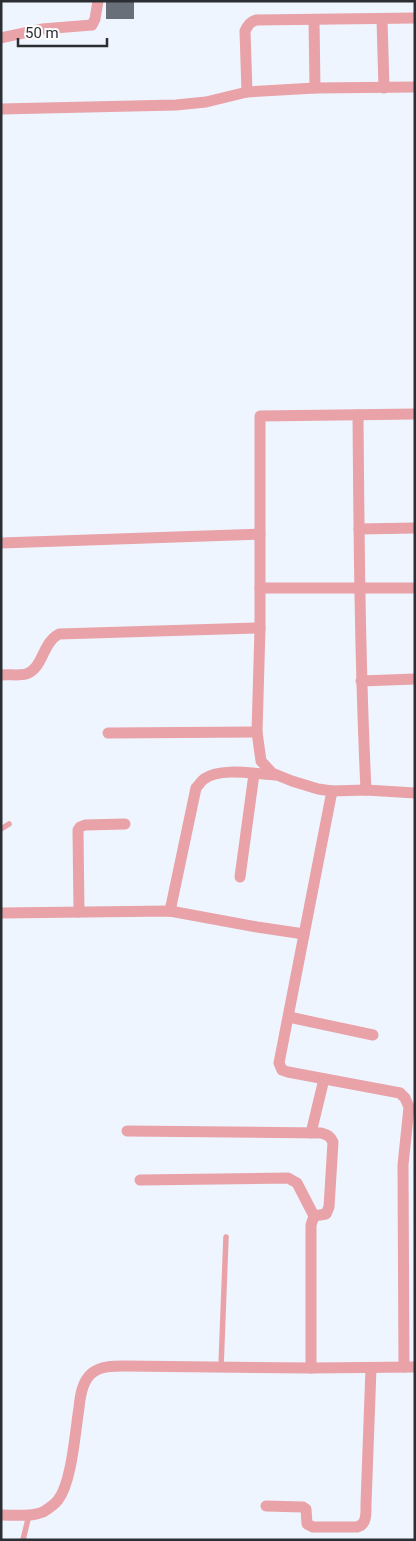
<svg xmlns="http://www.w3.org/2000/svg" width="416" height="1541" font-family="Roboto,sans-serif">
<rect width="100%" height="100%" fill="#eff5fe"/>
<rect fill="#686f78" x="106" y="2" width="28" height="17"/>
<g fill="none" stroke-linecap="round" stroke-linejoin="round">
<g stroke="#e8a2a8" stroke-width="5.5">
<polyline points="1,829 9,824"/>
<polyline points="221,1367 226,1237"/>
<polyline points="23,1540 29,1515"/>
</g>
<g stroke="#e8a2a8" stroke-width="11">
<polyline points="382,19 384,88"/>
<polyline points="314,20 315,88"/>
<polyline points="1,38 42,29 92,25 95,19 98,1"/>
<path d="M 247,92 L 245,31 C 248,25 250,22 256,20 L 415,18"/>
<polyline points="1,109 176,105 206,102 247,92 315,88 415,87"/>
<polyline points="415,414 260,416 260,628 257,732 261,761 272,773 292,781 318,789 332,791 366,790 415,793"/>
<path d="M 358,415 C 359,540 360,665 366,790"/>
<polyline points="359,529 415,528"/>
<polyline points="1,543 260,534"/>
<polyline points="260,588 415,588"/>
<path d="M 1,675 C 9,674 18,676 26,674 C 43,669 42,643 59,634 L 260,628"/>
<polyline points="361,681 415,679"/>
<polyline points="108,733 257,732"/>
<polyline points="332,791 279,1063 282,1070 288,1072 400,1093 405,1098 409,1107 403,1165 404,1367"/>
<polyline points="240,877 254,774"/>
<path d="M 170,911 L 196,788 C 199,785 201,781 204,779 C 220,767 256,774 275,775"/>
<polyline points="79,912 78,830 80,827 85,825 125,824"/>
<polyline points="1,913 170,911 257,927 304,934"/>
<polyline points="289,1017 373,1035"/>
<path d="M 127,1131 L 321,1133 C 328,1135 330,1136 333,1142 L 329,1207 L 326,1214 L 314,1216 L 311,1225 L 311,1368"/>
<polyline points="311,1133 324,1079"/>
<polyline points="140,1180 288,1178 297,1183 314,1216"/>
<path d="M 266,1506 L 303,1507 L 306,1509 L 307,1524 L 313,1527 L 357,1527 C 367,1525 366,1513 366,1504 L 371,1368"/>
<path d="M 1,1515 C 14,1515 31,1517 43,1512 C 48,1509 54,1505 58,1500 C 72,1482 75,1432 79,1408 C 80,1397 82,1381 92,1373 C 101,1366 113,1366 125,1366 L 311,1368 L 415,1367"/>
</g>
</g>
<rect width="416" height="1541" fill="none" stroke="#2b2e32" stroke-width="5"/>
<path d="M18 38v8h89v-8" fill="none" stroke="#2b2e32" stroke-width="2.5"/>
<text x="25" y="38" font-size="15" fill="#2b2e32" stroke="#ffffff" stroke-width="4" paint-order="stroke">50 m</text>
</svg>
